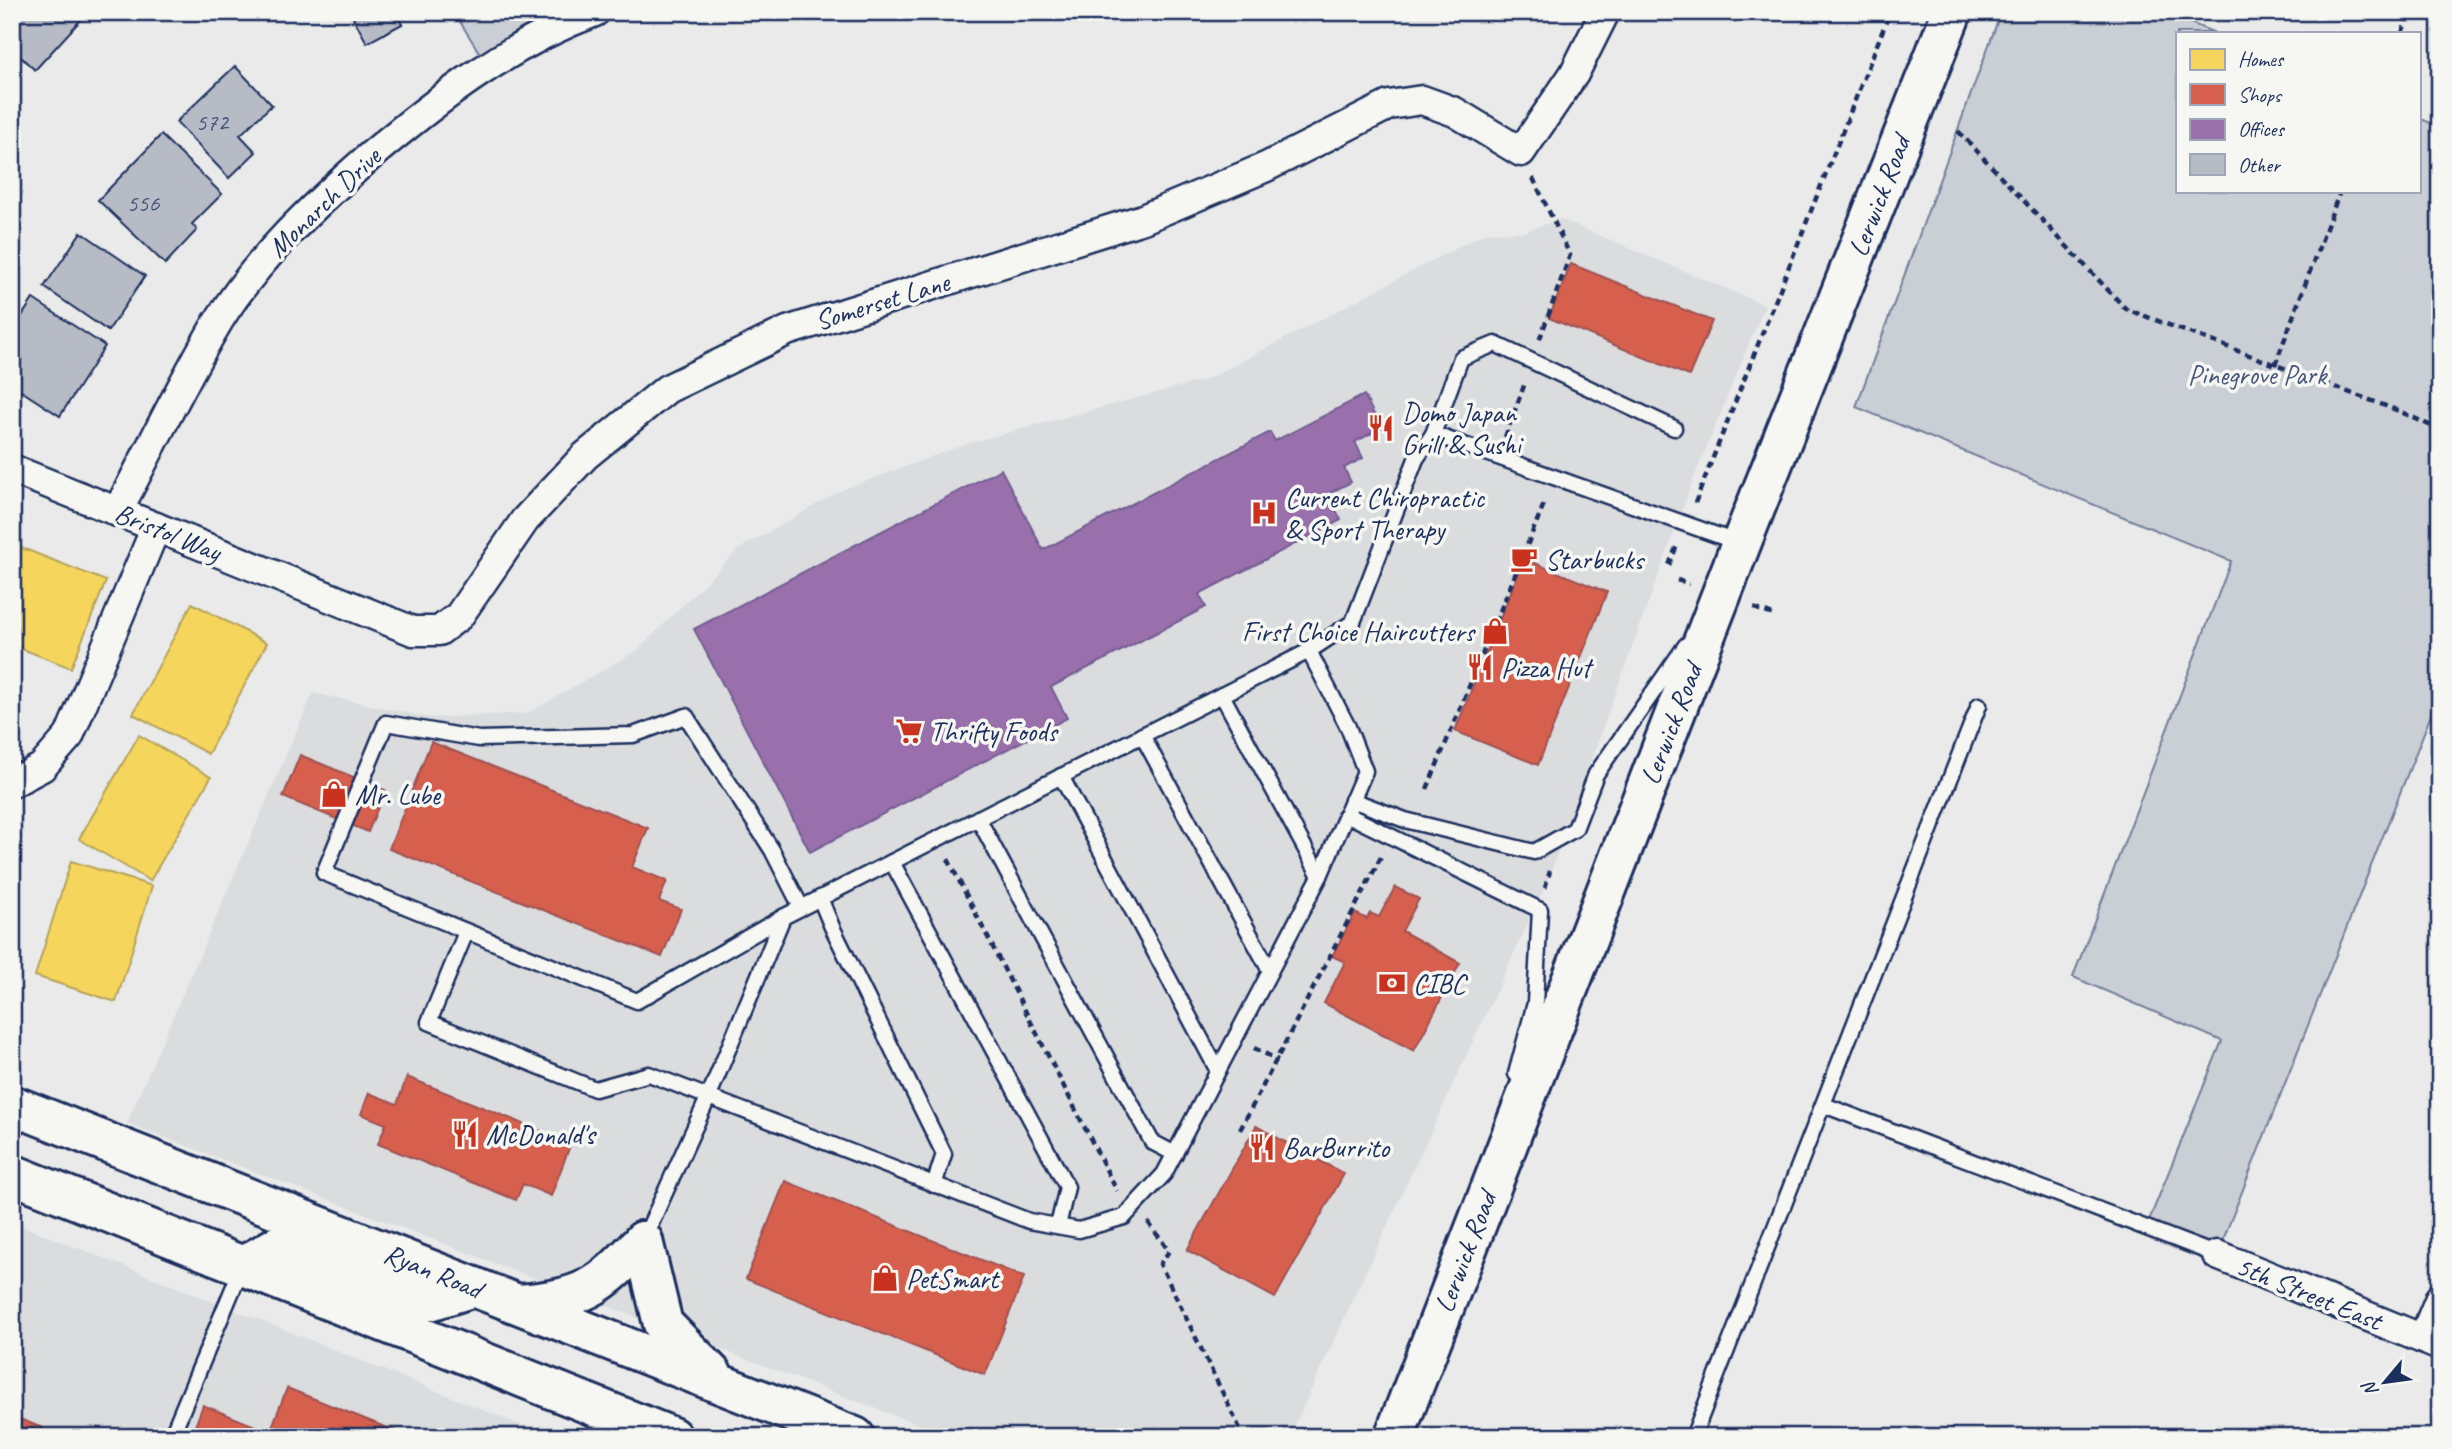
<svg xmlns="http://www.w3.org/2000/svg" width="2452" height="1449" font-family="Caveat,sans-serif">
<rect width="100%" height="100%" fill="#e9eae9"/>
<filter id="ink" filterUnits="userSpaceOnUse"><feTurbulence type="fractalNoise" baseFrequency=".0143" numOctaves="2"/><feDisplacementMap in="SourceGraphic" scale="14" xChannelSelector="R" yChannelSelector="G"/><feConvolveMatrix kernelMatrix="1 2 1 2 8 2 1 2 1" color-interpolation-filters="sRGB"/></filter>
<g filter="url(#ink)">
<g fill="#dadcde">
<polygon points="1560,219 1765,305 1691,485 1547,882 1289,1437 951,1437 127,1123 313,693 430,718 528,713 638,650 739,549 842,490 966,444 1208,379 1485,233 1524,232"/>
<polygon points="12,1222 275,1326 550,1437 12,1437"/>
</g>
<g fill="#caced5" stroke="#727e9a" stroke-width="2">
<polygon points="454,12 595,12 487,65"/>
<polygon points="2001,12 2164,12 2215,33 2177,33 2177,191 2419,191 2419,118 2440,127 2440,692 2217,1255 2146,1228 2222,1041 2073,977 2231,561 1856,407"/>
</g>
<g fill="#f6d55c" stroke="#b4a35d" stroke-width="2">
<polygon points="12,544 106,581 71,668 12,645"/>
<polygon points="192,603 267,643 208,754 133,714"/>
<polygon points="139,735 211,777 150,881 79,839"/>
<polygon points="71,861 152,886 116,1002 35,976"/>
</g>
<g fill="#d6604d" stroke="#9e5152" stroke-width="2">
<polygon points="1571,264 1712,321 1689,376 1549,318"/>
<polygon points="1524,559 1607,592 1538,765 1455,731"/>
<polygon points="431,742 648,828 632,867 667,881 659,901 681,909 662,957 389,849"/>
<polygon points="300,755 385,790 368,832 283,797"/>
<polygon points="1395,887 1419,899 1402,931 1460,963 1414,1051 1324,1003 1345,962 1332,956 1355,913 1367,919 1370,913 1379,917"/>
<polygon points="407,1077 571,1143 551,1196 523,1184 516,1200 378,1144 386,1124 361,1114 369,1093 397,1104"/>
<polygon points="1256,1126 1344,1174 1275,1298 1187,1250"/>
<polygon points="785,1181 1024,1277 985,1375 746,1279"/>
<polygon points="287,1388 410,1437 191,1437 203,1405 270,1432"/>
<polygon points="12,1416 43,1428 40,1437 12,1437"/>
</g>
<polygon fill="#9970ab" stroke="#735c94" stroke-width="2" points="1364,395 1381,428 1355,442 1363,458 1344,468 1351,482 1328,494 1341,520 1199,594 1206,607 1051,687 1067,718 810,852 694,629 1001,469 1043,550 1270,432 1275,441"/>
<g fill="#b6bbc6" stroke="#1b2f5e" stroke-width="2">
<polygon points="12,12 88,12 35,70 12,49"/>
<polygon points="350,12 395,12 402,24 367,43"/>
<polygon points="235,66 272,105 240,135 256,152 229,178 176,122"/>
<polygon points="161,135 222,194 192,224 197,230 165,264 98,200"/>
<polygon points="81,232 145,276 108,331 44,287"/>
<polygon points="33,299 105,346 60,416 12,385 12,331"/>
</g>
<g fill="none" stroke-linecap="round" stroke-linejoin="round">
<defs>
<g id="lane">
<polyline points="1433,434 1461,358 1495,344 1674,428"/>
<polyline points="1222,695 1320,876"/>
<polyline points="1142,735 1270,971"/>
<polyline points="1061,776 1218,1071"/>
<polyline points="1352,800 1405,820 1534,852 1575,829 1596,774 1686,645"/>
<polyline points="1346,814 1540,910 1535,1003 1516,1074"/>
<polyline points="978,818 1152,1142 1175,1154"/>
<polyline points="892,862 1067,1187 1058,1226"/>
<polyline points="820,898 832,927 944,1154 934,1185"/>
<polyline points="783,917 637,1001 324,873 386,723 479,739 633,735 686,716 772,850 801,907"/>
<polyline points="466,932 429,1022 595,1089 649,1074 1029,1221 1079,1230 1124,1217 1164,1174 1320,876 1365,771 1348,727 1309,651"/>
<polyline points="1824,1105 2217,1255"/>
<polyline points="643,1241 708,1098 783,917 1309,651 1353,622 1416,459 1433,434 1739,543"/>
<polyline points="171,1437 242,1267"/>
<polyline points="1693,1437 1979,705"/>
</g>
<g id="street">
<polyline points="12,469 413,631 439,631 459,616 525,520 585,456 667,389 787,331 1143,219 1266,167 1389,105 1422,100 1455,112 1521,152 1574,74 1605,12"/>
<path d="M 117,512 C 151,448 182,382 219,320 C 259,257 313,206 369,157 C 438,99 509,44 595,12"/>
<polyline points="12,783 42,767 69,736 156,527"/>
<polyline points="2217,1255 2440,1346"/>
<polyline points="2423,1339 2440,1298"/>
</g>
<g id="secondary">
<polyline points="12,1105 855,1437"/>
<polyline points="12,1174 672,1437"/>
<polyline points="643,1241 663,1324 712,1374"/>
<polyline points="243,1266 281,1244 430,1301 474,1287"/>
<path d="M 519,1304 C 585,1298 599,1288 643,1241"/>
<polyline points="1394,1437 1741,544 1952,12"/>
</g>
</defs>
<use href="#lane" stroke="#1b2f5e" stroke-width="19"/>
<use href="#street" stroke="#1b2f5e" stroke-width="33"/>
<use href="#secondary" stroke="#1b2f5e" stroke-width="44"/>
<g stroke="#1b2f5e" stroke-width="4.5" stroke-dasharray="7 5" stroke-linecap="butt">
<polyline points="2402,33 2410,12"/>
<polyline points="1958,131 2126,309 2399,411 2440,430"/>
<polyline points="1533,178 1570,255 1539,341"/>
<polyline points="2275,365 2340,191"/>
<polyline points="1505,437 1525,383"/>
<polyline points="1695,503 1890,12"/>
<polyline points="1669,565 1678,543"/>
<polyline points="1677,580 1689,584"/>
<polyline points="1754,608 1776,616"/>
<polyline points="1427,789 1544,504"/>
<polyline points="948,859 1117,1191"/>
<polyline points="1545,888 1550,871"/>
<polyline points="1254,1048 1278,1060"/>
<polyline points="1240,1130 1381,857"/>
<polyline points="1148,1222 1169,1251 1160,1264 1244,1437"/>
</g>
<use href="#lane" stroke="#f6f6f2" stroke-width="14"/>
<use href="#street" stroke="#f6f6f2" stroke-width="28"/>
<use href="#secondary" stroke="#f6f6f2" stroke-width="38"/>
</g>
</g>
<defs>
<symbol id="restaurant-bare" viewBox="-9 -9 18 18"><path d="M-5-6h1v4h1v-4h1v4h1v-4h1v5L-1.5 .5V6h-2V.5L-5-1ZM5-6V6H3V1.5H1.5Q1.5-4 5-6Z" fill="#c8321e" stroke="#f6f6f2" stroke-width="2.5" paint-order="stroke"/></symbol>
<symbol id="hospital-bare" viewBox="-9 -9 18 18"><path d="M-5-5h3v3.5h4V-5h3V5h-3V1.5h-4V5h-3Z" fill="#c8321e" stroke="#f6f6f2" stroke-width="2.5" paint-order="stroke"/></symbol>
<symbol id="cafe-bare" viewBox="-9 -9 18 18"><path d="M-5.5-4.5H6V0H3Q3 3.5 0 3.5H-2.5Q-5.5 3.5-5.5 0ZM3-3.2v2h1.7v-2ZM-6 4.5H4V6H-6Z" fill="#c8321e" stroke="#f6f6f2" stroke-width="2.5" paint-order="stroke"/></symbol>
<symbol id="shop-bare" viewBox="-9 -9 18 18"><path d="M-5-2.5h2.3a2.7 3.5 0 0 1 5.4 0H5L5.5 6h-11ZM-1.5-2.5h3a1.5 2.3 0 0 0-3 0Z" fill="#c8321e" stroke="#f6f6f2" stroke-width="2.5" paint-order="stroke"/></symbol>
<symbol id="supermarket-bare" viewBox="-9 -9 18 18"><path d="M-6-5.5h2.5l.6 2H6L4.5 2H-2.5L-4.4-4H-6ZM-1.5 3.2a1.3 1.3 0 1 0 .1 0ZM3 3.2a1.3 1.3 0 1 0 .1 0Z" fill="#c8321e" stroke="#f6f6f2" stroke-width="2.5" paint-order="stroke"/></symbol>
<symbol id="bank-bare" viewBox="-9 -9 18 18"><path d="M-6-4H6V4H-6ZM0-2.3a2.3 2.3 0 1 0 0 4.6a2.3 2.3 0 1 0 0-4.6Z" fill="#c8321e" stroke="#f6f6f2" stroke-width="2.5" paint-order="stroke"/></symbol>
</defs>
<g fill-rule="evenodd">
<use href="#restaurant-bare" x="1362" y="409" width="38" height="38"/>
<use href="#hospital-bare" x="1245" y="494" width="38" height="38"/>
<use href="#cafe-bare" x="1505" y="540" width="38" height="38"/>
<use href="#shop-bare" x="1476" y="612" width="38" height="38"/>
<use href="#restaurant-bare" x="1461" y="648" width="38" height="38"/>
<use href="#supermarket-bare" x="890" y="712" width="38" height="38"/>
<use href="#shop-bare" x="315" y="775" width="38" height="38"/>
<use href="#bank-bare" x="1373" y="964" width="38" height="38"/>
<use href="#restaurant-bare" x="446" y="1115" width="38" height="38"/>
<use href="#restaurant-bare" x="1243" y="1128" width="38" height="38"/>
<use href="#shop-bare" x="866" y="1259" width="38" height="38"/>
</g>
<g text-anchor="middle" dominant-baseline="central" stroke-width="7" stroke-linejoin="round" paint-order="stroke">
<g font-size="24" fill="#425278">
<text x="212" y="122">572</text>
<text x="143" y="203">556</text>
</g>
<g font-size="28" fill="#1b2f5e" stroke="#f6f6f2">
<text transform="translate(1879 196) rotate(-69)">Lerwick Road</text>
<text transform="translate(324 202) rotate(-44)">Monarch Drive</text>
<text transform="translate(882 301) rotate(-17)">Somerset Lane</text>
<text transform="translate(168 532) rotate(22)">Bristol Way</text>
<text transform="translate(1671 724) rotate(-69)">Lerwick Road</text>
<text transform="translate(1465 1252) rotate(-69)">Lerwick Road</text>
<text transform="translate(433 1271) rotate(22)">Ryan Road</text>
<text transform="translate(2309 1293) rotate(22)">5th Street East</text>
</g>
<g font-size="28" fill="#47577c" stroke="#f6f6f2">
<text x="2257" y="374">Pinegrove Park</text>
</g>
<g font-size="28" fill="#1b2f5e" stroke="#f6f6f2" text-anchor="start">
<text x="1402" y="412">Domo Japan<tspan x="1402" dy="32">Grill &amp; Sushi</tspan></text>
<text x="1285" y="497">Current Chiropractic<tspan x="1285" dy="32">&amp; Sport Therapy</tspan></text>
<text x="1545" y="559">Starbucks</text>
<text x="1474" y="631" text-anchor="end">First Choice Haircutters</text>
<text x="1501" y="667">Pizza Hut</text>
<text x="930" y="731">Thrifty Foods</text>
<text x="355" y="794">Mr. Lube</text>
<text x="1413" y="983">CIBC</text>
<text x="486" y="1134">McDonald's</text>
<text x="1283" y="1147">BarBurrito</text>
<text x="906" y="1278">PetSmart</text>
</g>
</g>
<rect width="2452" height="1449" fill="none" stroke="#f6f6f2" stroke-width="42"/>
<rect x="21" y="21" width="2410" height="1407" fill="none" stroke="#1b2f5e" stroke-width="2.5" filter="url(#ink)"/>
<rect x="2176" y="32" width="245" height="161" fill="#f6f6f2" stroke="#9ea6b7" stroke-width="2"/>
<rect x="2190" y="49" width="35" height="21" fill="#f6d55c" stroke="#9ea6b7" stroke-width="2"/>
<text x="2238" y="66" font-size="21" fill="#1b2f5e">Homes</text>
<rect x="2190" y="84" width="35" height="21" fill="#d6604d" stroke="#9ea6b7" stroke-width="2"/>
<text x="2238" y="102" font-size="21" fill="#1b2f5e">Shops</text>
<rect x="2190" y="119" width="35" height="21" fill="#9970ab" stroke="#9ea6b7" stroke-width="2"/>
<text x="2238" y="136" font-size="21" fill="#1b2f5e">Offices</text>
<rect x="2190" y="154" width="35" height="21" fill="#b6bbc6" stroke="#9ea6b7" stroke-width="2"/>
<text x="2238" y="172" font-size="21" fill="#1b2f5e">Other</text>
<g transform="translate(2385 1382) rotate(241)" stroke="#f6f6f2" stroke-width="5" paint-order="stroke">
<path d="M0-5L12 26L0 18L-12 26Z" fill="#1b2f5e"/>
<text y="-10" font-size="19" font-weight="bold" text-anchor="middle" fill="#1b2f5e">N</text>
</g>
</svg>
